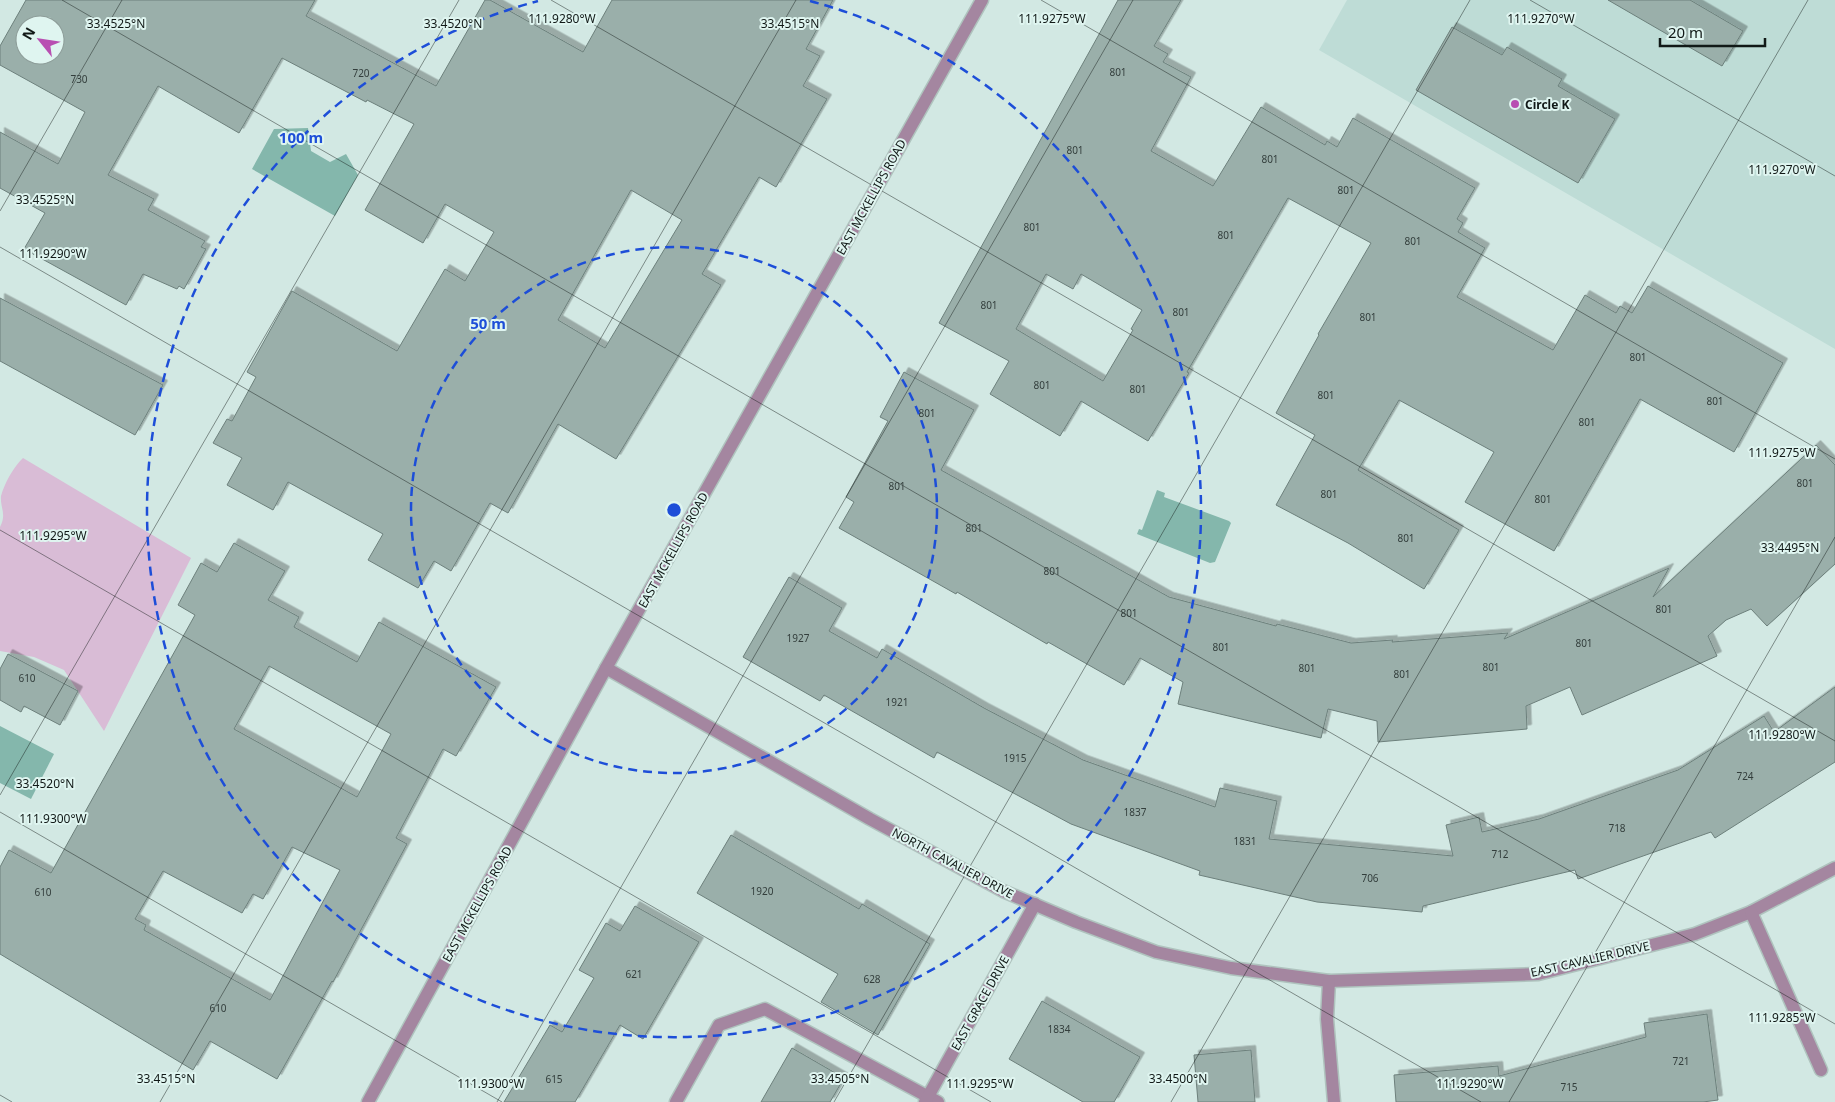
<svg xmlns="http://www.w3.org/2000/svg" width="1835" height="1102" font-family="'Noto Sans',sans-serif">
<defs>
<filter id="shadow"><feDropShadow dx="4.5" dy="-4.5" stdDeviation="0" flood-color="#0004"/></filter>
</defs>
<rect width="100%" height="100%" fill="#d2e8e3"/>
<polygon fill="#bedcd6" points="1347,0 1835,0 1835,349 1319,50"/>
<path fill="#d9bcd6" d="M 23,458 L 191,558 L 104,731 L 64,670 L 34,657 L 0,651 L 0,527 C 7,514 0,508 1,496 C 4,484 14,466 23,458 Z"/>
<g fill="#84b7ac">
<polygon points="308,128 311,151 330,162 346,154 358,175 335,216 252,169 274,129"/>
<polygon points="1157,490 1165,493 1164,497 1229,521 1231,523 1215,562 1210,563 1137,534 1139,529 1142,530"/>
<polygon points="0,726 54,754 31,799 0,783"/>
</g>
<g fill="#9aafaa" stroke="#6d807c" fill-rule="evenodd" filter="url(#shadow)">
<path d="M 26,0 L 315,0 L 306,16 L 436,86 L 485,0 L 490,0 L 583,52 L 612,0 L 833,0 L 806,49 L 820,56 L 803,86 L 827,99 L 776,187 L 759,177 L 702,274 L 721,285 L 616,459 L 558,424 L 508,513 L 490,503 L 451,571 L 434,561 L 418,588 L 368,560 L 383,534 L 288,482 L 273,510 L 227,485 L 242,458 L 213,443 L 227,419 L 232,421 L 256,377 L 247,372 L 292,291 L 397,351 L 445,269 L 465,281 L 494,232 L 445,204 L 423,243 L 365,210 L 414,124 L 367,100 L 366,102 L 282,58 L 239,133 L 158,86 L 108,175 L 154,199 L 148,210 L 205,241 L 201,247 L 206,249 L 184,289 L 179,286 L 177,289 L 143,274 L 126,305 L 24,249 L 45,213 L 0,188 L 0,132 L 58,164 L 85,112 L 0,65 L 0,46 ZM 25,25 L 55,25 L 55,55 L 25,55 ZM 631,190 L 682,220 L 605,348 L 558,320 Z"/>
<path d="M 1118,0 L 1181,0 L 1154,46 L 1168,54 L 1163,62 L 1191,77 L 1151,151 L 1213,186 L 1261,107 L 1325,145 L 1327,141 L 1337,147 L 1353,118 L 1475,188 L 1457,219 L 1463,223 L 1458,232 L 1485,248 L 1457,297 L 1553,350 L 1585,295 L 1616,313 L 1620,306 L 1632,313 L 1648,286 L 1783,363 L 1734,452 L 1640,399 L 1554,551 L 1465,502 L 1494,452 L 1399,400 L 1358,470 L 1459,530 L 1424,589 L 1348,543 L 1276,505 L 1315,435 L 1276,413 L 1319,335 L 1318,334 L 1371,243 L 1288,198 L 1187,372 L 1189,373 L 1148,441 L 1081,401 L 1060,436 L 990,394 L 1009,361 L 939,323 ZM 1046,274 L 1073,289 L 1081,274 L 1142,310 L 1131,329 L 1133,330 L 1103,381 L 1016,329 Z"/>
<polygon points="1608,0 1690,0 1743,31 1722,66"/>
<polygon points="1452,27 1502,55 1507,47 1562,79 1558,86 1615,119 1578,183 1416,90"/>
<polygon points="0,298 163,385 135,435 0,361"/>
<polygon points="904,372 974,410 941,470 1169,597 1276,626 1277,624 1351,643 1393,640 1392,642 1508,633 1504,639 1669,568 1653,597 1816,445 1835,465 1835,564 1767,626 1751,609 1726,620 1708,636 1717,656 1582,715 1570,687 1526,706 1527,729 1378,742 1377,721 1328,709 1321,738 1178,704 1183,682 1140,658 1124,685 1048,642 1047,644 957,592 956,594 839,528 854,502 846,497 888,421 880,417"/>
<path d="M 234,543 L 285,571 L 268,600 L 299,617 L 294,627 L 357,662 L 379,622 L 496,687 L 456,756 L 443,749 L 396,838 L 407,844 L 333,982 L 332,981 L 277,1079 L 210,1041 L 193,1070 L 0,954 L 0,867 L 9,850 L 51,873 L 195,615 L 178,605 L 201,563 L 217,572 ZM 269,666 L 391,734 L 357,797 L 234,729 ZM 292,847 L 340,870 L 270,1000 L 144,930 L 146,925 L 135,919 L 163,871 L 242,913 L 253,894 L 263,899 Z"/>
<polygon points="789,577 842,608 829,631 877,658 882,649 984,708 1083,760 1215,807 1220,788 1277,801 1269,839 1453,856 1446,825 1479,817 1482,832 1539,819 1678,770 1764,716 1774,732 1835,687 1835,762 1715,838 1711,832 1578,879 1575,870 1423,906 1422,912 1317,902 1199,875 1200,871 1071,824 937,752 934,758 824,695 820,701 743,657"/>
<polygon points="8,654 78,691 60,725 24,706 21,712 0,700 0,669"/>
<polygon points="731,835 859,909 862,904 930,944 878,1035 821,1002 838,974 697,893"/>
<polygon points="635,906 699,942 643,1039 620,1025 575,1102 504,1102 550,1025 562,1032 594,978 579,970 606,923 620,931"/>
<polygon points="1042,1001 1140,1057 1114,1102 1083,1102 1009,1059"/>
<polygon points="1707,1014 1718,1100 1703,1102 1396,1102 1394,1075 1498,1066 1499,1076 1646,1037 1644,1023"/>
<polygon points="792,1048 844,1078 830,1102 761,1102"/>
<polygon points="1251,1050 1255,1102 1198,1102 1194,1055"/>
</g>
<g fill="none" stroke-linecap="round" stroke-linejoin="round">
<defs>
<polyline id="service" points="676,1102 719,1025 765,1009 938,1102"/>
<g id="minor">
<polyline points="606,668 870,819 1003,891 1076,922 1156,952 1231,968 1329,981 1538,974 1695,934 1751,912 1835,868"/>
<polyline points="1751,912 1821,1070"/>
<polyline points="1329,981 1327,1019 1334,1102"/>
<polyline points="925,1102 1035,904"/>
</g>
<polyline id="tertiary" points="368,1102 606,668 982,0"/>
</defs>
<use href="#service" stroke="#afc3be" stroke-width="15"/>
<use href="#minor" stroke="#afc3be" stroke-width="15"/>
<use href="#tertiary" stroke="#afc3be" stroke-width="15"/>
<use href="#service" stroke="#a486a0" stroke-width="12"/>
<use href="#minor" stroke="#a486a0" stroke-width="12"/>
<use href="#tertiary" stroke="#a486a0" stroke-width="12"/>
</g>
<path fill="none" stroke="#111917" stroke-width="1" stroke-opacity="0.45" d="M 62,0 L 1835,1024M 551,0 L 1835,741M 1041,0 L 1835,459M 1530,0 L 1835,176M 0,211 L 122,0M 0,247 L 1481,1102M 0,530 L 991,1102M 0,795 L 459,0M 0,812 L 502,1102M 0,1095 L 12,1102M 160,1102 L 796,0M 497,1102 L 1133,0M 834,1102 L 1470,0M 1171,1102 L 1808,0M 1509,1102 L 1835,537"/>
<g fill="none" stroke="#1d4ed8" stroke-width="2.5" stroke-dasharray="9 6">
<circle cx="674" cy="510" r="263"/>
<path d="M810 1A527 527 0 1 1 538 1"/>
</g>
<circle fill="#b84fb2" stroke="#dff5f0" stroke-width="2" cx="1515" cy="104" r="5"/>
<g text-anchor="middle" dominant-baseline="central" stroke-width="4" stroke-linejoin="round" paint-order="stroke">
<g font-size="10" fill="#333e3c">
<text x="1118" y="72">801</text>
<text x="361" y="73">720</text>
<text x="79" y="79">730</text>
<text x="1075" y="150">801</text>
<text x="1270" y="159">801</text>
<text x="1346" y="190">801</text>
<text x="1032" y="227">801</text>
<text x="1226" y="235">801</text>
<text x="1413" y="241">801</text>
<text x="989" y="305">801</text>
<text x="1181" y="312">801</text>
<text x="1368" y="317">801</text>
<text x="1638" y="357">801</text>
<text x="1042" y="385">801</text>
<text x="1138" y="389">801</text>
<text x="1326" y="395">801</text>
<text x="1715" y="401">801</text>
<text x="927" y="413">801</text>
<text x="1587" y="422">801</text>
<text x="1805" y="483">801</text>
<text x="897" y="486">801</text>
<text x="1329" y="494">801</text>
<text x="1543" y="499">801</text>
<text x="974" y="528">801</text>
<text x="1406" y="538">801</text>
<text x="1052" y="571">801</text>
<text x="1664" y="609">801</text>
<text x="1129" y="613">801</text>
<text x="798" y="638">1927</text>
<text x="1584" y="643">801</text>
<text x="1221" y="647">801</text>
<text x="1491" y="667">801</text>
<text x="1307" y="668">801</text>
<text x="1402" y="674">801</text>
<text x="27" y="678">610</text>
<text x="897" y="702">1921</text>
<text x="1015" y="758">1915</text>
<text x="1745" y="776">724</text>
<text x="1135" y="812">1837</text>
<text x="1617" y="828">718</text>
<text x="1245" y="841">1831</text>
<text x="1500" y="854">712</text>
<text x="1370" y="878">706</text>
<text x="762" y="891">1920</text>
<text x="43" y="892">610</text>
<text x="634" y="974">621</text>
<text x="872" y="979">628</text>
<text x="218" y="1008">610</text>
<text x="1059" y="1029">1834</text>
<text x="1681" y="1061">721</text>
<text x="554" y="1079">615</text>
<text x="1569" y="1087">715</text>
</g>
<g font-size="12" font-weight="bold" fill="#111917" stroke="#dff5f0" text-anchor="start">
<text x="1525" y="104">Circle K</text>
</g>
<g font-size="12" fill="#111917" stroke="#dff5f0">
<text transform="translate(871 197) rotate(-61)">EAST MCKELLIPS ROAD</text>
<text transform="translate(673 550) rotate(-61)">EAST MCKELLIPS ROAD</text>
<text transform="translate(953 863) rotate(28)">NORTH CAVALIER DRIVE</text>
<text transform="translate(477 904) rotate(-61)">EAST MCKELLIPS ROAD</text>
<text transform="translate(1590 959) rotate(-13)">EAST CAVALIER DRIVE</text>
<text transform="translate(980 1003) rotate(-61)">EAST GRACE DRIVE</text>
</g>
</g>
<g font-size="12" text-anchor="middle" fill="#111917" stroke="#dff5f0" stroke-width="4" stroke-linejoin="round" paint-order="stroke">
<text x="562" y="23">111.9280°W</text>
<text x="1052" y="23">111.9275°W</text>
<text x="1541" y="23">111.9270°W</text>
<text x="116" y="28">33.4525°N</text>
<text x="453" y="28">33.4520°N</text>
<text x="790" y="28">33.4515°N</text>
<text x="1782" y="174">111.9270°W</text>
<text x="45" y="204">33.4525°N</text>
<text x="53" y="258">111.9290°W</text>
<text x="1782" y="457">111.9275°W</text>
<text x="53" y="540">111.9295°W</text>
<text x="1790" y="552">33.4495°N</text>
<text x="1782" y="739">111.9280°W</text>
<text x="45" y="788">33.4520°N</text>
<text x="53" y="823">111.9300°W</text>
<text x="1782" y="1022">111.9285°W</text>
<text x="166" y="1083">33.4515°N</text>
<text x="840" y="1083">33.4505°N</text>
<text x="1178" y="1083">33.4500°N</text>
<text x="491" y="1088">111.9300°W</text>
<text x="980" y="1088">111.9295°W</text>
<text x="1470" y="1088">111.9290°W</text>
</g>
<circle cx="674" cy="510" r="8" fill="#1d4ed8" stroke="#dff5f0" stroke-width="2.5"/>
<g font-size="15" text-anchor="middle" font-weight="bold" fill="#1d4ed8" stroke="#dff5f0" stroke-width="4" stroke-linejoin="round" paint-order="stroke">
<text x="301" y="143">100 m</text>
<text x="488" y="329">50 m</text>
</g>
<g transform="translate(40 40) rotate(300)"><circle r="24" fill="#dff5f0" stroke="#8d9d99"/>
<path d="M0-4L9 19L0 12L-9 19Z" fill="#b84fb2"/>
<text y="-8" font-size="14" font-weight="bold" text-anchor="middle" fill="#111917">N</text>
</g>
<path d="M1660 38v8h105v-8" fill="none" stroke="#111917" stroke-width="2.5"/>
<text x="1668" y="38" font-size="15" fill="#111917" stroke="#dff5f0" stroke-width="4" paint-order="stroke">20 m</text>
</svg>
